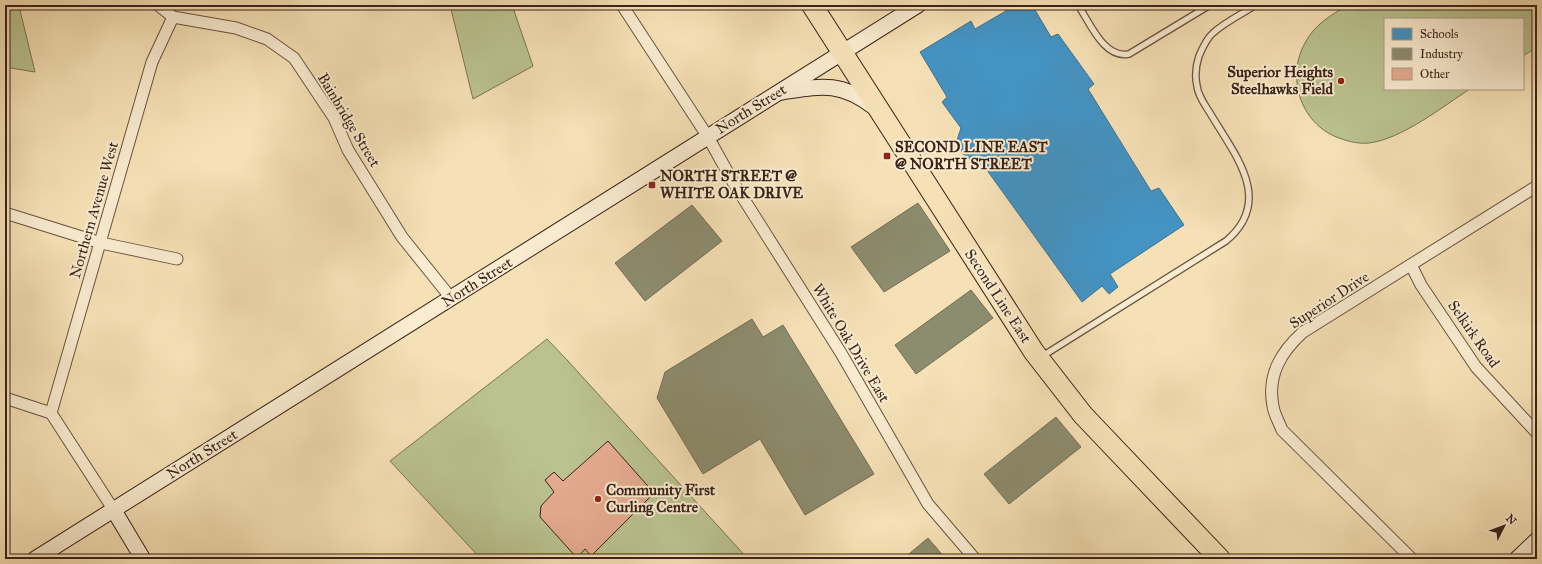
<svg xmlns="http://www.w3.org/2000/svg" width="1542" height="564" font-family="'IM FELL Great Primer',serif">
<rect width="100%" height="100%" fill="#f6e1b6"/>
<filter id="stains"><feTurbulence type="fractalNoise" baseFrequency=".005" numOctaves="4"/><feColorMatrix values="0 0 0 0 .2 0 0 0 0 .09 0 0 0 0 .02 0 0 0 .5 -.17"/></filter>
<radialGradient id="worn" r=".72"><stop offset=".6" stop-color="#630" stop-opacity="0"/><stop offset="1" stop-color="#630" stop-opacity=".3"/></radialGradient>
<g fill="#bac390" stroke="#7a7254">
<polygon points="5,5 19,6 35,72 5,67"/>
<polygon points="450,5 512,5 533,66 473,99"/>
<path d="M 1348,5 L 1537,5 L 1537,47 L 1523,56 L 1523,19 L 1385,19 L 1385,89 L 1470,89 C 1442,107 1402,139 1369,143 C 1361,144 1350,142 1342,139 C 1302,127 1285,79 1305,43 C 1314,25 1331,15 1348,5 Z"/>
<polygon points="547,339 568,361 748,559 481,559 390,461"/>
</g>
<polygon fill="#4393c3" stroke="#417190" points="1008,5 1032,5 1051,37 1058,34 1094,84 1088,89 1151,191 1159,188 1184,225 1110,274 1118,287 1109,294 1102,286 1082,302 984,166 972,161 963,154 957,140 961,128 942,102 947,97 920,52 971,21 975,29 1011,8"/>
<g fill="#8c8c6e" stroke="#746c54">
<polygon points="918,203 950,251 884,292 851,247"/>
<polygon points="692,205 722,241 645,301 615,263"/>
<polygon points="971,290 993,318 916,374 895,345"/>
<polygon points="752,319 763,337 783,325 874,474 805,515 760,439 703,474 657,398 665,372"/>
<polygon points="1056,417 1081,447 1009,504 984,474"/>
<polygon points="928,538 946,559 903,559"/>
</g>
<polygon fill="#e5ab90" stroke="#3b2219" points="608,441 654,493 591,556 585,549 577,558 540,517 541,506 554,492 545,480 554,472 563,481"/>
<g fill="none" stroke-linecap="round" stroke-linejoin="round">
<defs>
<g id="lane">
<path d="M 1078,5 C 1090,23 1104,59 1129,54 L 1210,5"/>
<path d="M 1041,357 L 1226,241 C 1275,200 1234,154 1210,113 C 1205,105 1198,96 1197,86 C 1195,77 1196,65 1199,56 C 1202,49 1207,38 1213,33 C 1225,22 1242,14 1256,5"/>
</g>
<g id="street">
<polyline points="158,5 173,17 236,28 267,39 294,58 334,118 348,150 402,237 451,298"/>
<polyline points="622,5 708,137 733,182 841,353 928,504 975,559"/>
<polyline points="5,213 101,243 177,259"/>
<polyline points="1411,265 1421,285 1476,367 1537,433"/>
<polyline points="5,398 51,413"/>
<polyline points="51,413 152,62 173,17"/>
<polyline points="51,413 113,509"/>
<path d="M 1412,559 L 1282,430 C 1279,422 1274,414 1273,406 C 1267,375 1281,352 1303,332 L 1537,186"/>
</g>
<g id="secondary">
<path d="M 782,92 C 821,86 840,81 874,107"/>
<polyline points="113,509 143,559"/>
<polyline points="35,559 918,5"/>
<polyline points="1517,559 1537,540"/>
</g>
<polyline id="highway" points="812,5 1034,352 1083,415 1220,559"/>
</defs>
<use href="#lane" stroke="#6a5240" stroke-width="8"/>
<use href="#street" stroke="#6a5240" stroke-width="13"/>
<use href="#secondary" stroke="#3b2219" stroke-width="17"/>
<use href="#highway" stroke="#3b2219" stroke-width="22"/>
<use href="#lane" stroke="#f9ecd0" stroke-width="5.5"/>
<use href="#street" stroke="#f9ecd0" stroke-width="11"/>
<use href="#secondary" stroke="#f9ecd0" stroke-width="15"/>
<use href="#highway" stroke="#f6e1b6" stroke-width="20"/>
</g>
<g fill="#8f2418" stroke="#f9ecd0" stroke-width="1.5">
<circle cx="1341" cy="81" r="4"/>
<rect x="883" y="152" width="8" height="8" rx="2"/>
<rect x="648" y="181" width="8" height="8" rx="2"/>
<circle cx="598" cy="499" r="4"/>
</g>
<g text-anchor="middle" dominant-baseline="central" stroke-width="4" stroke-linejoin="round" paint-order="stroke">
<g font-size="15" font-weight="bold" fill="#3b2219" stroke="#f9ecd0" text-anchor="start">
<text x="1333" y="72" text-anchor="end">Superior Heights<tspan x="1333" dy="17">Steelhawks Field</tspan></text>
<text x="895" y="147">SECOND LINE EAST<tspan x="895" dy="17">@ NORTH STREET</tspan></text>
<text x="660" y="176">NORTH STREET @<tspan x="660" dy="17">WHITE OAK DRIVE</tspan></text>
<text x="606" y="490">Community First<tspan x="606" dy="17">Curling Centre</tspan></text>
</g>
<g font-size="15" fill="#3b2219" stroke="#f9ecd0">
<text transform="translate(751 109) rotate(-32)">North Street</text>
<text transform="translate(349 120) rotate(59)">Bainbridge Street</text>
<text transform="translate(94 210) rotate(-74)">Northern Avenue West</text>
<text transform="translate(477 282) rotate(-32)">North Street</text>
<text transform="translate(998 296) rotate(57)">Second Line East</text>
<text transform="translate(1329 300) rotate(-33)">Superior Drive</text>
<text transform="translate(1474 334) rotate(55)">Selkirk Road</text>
<text transform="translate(851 343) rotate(59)">White Oak Drive East</text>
<text transform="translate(202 454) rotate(-32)">North Street</text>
</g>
</g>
<rect width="1542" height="564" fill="none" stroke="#f6e1b6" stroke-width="20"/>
<rect x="6" y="6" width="1530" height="552" fill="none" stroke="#3b2219" stroke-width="2"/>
<rect x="10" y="10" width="1522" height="544" fill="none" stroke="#3b2219"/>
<rect x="1384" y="18" width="140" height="72" fill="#f9ecd0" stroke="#ad9b87"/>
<rect x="1392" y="28" width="20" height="12" fill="#4393c3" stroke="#ad9b87"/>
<text x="1420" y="38" font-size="12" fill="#3b2219">Schools</text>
<rect x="1392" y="48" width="20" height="12" fill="#8c8c6e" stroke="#ad9b87"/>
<text x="1420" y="58" font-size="12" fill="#3b2219">Industry</text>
<rect x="1392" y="68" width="20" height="12" fill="#e5ab90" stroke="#ad9b87"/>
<text x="1420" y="78" font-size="12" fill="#3b2219">Other</text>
<g transform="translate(1504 526) rotate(48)" stroke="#f9ecd0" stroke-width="3" paint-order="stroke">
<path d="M0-3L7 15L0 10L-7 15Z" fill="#3b2219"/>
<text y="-6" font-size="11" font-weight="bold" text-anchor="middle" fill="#3b2219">N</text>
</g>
<rect width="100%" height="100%" filter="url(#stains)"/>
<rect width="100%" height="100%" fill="url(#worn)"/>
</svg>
